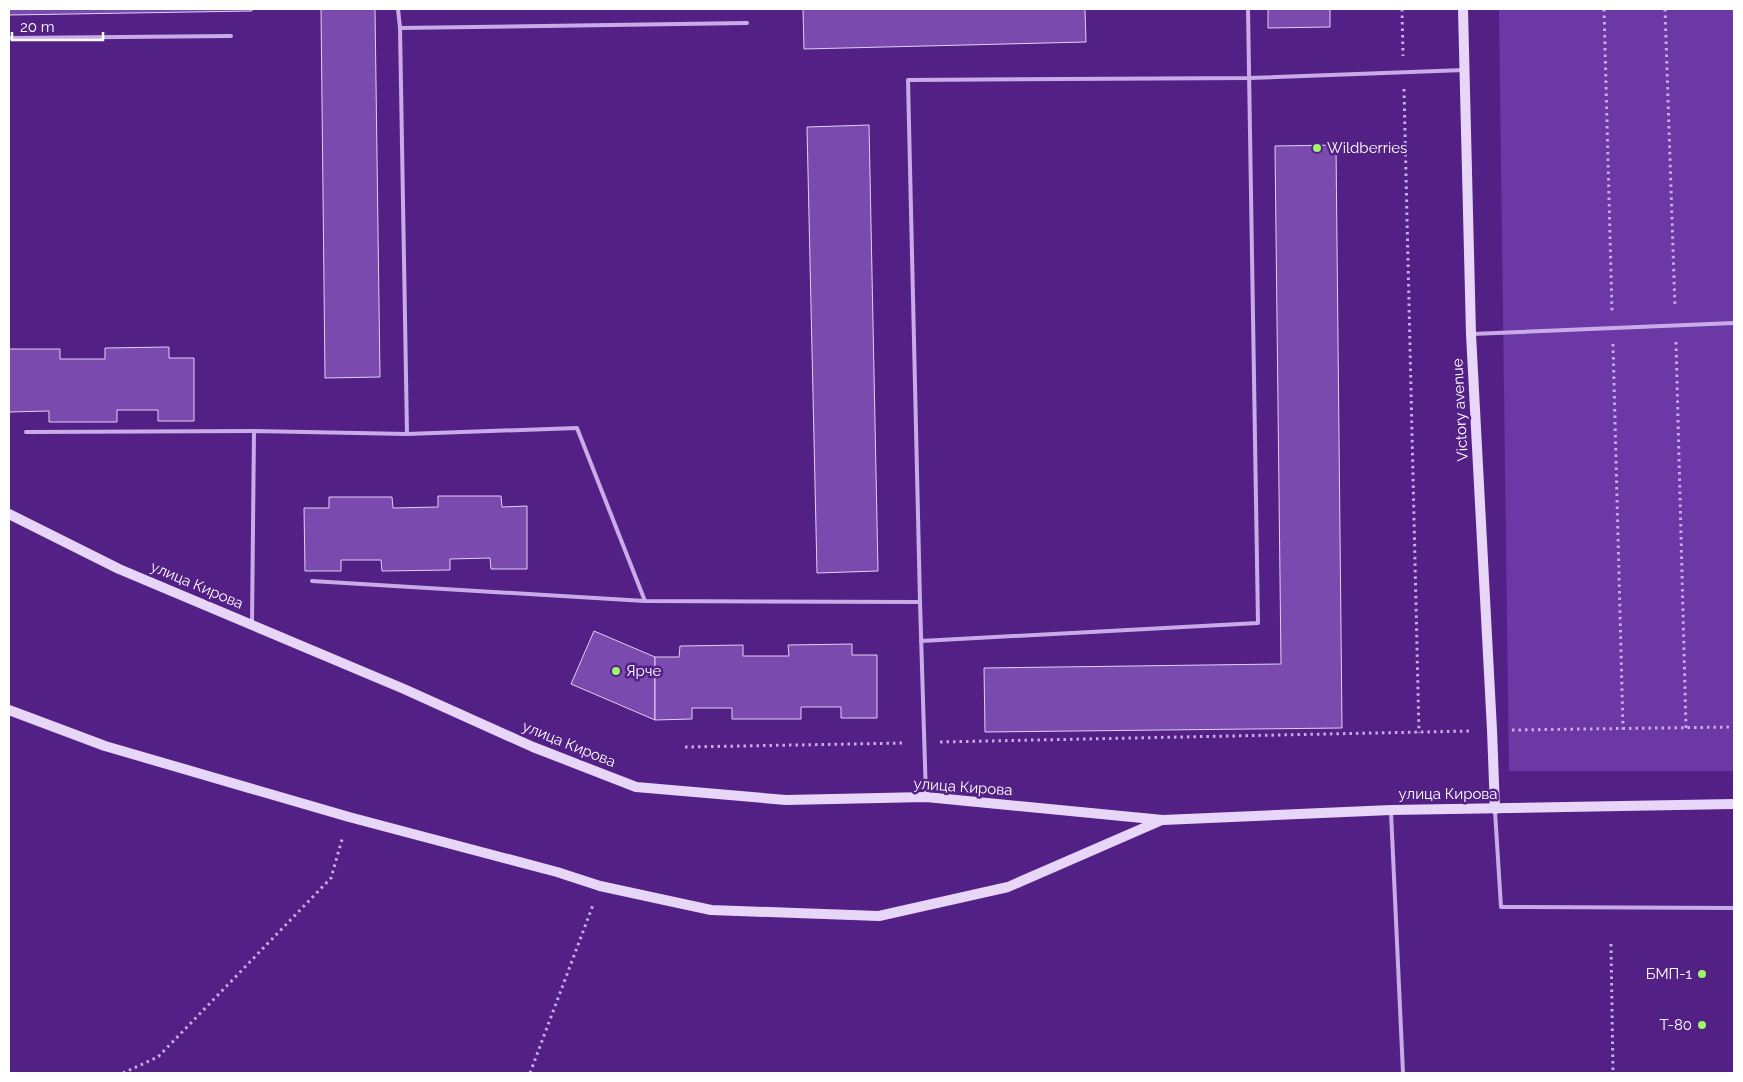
<svg xmlns="http://www.w3.org/2000/svg" width="1743" height="1082" font-family="Raleway,sans-serif">
<rect width="100%" height="100%" fill="#532186"/>
<polygon fill="#6c38a5" points="1499,9 1734,9 1734,771 1509,771"/>
<g fill="#7a4aaf" stroke="#e2cff7">
<polygon points="9,9 252,9 252,11 9,15"/>
<polygon points="321,9 375,9 380,377 325,378"/>
<polygon points="803,9 1085,9 1086,42 804,49"/>
<polygon points="1268,9 1330,9 1330,27 1268,28"/>
<polygon points="869,125 878,571 817,573 807,127"/>
<polygon points="1336,145 1342,728 985,732 984,668 1281,664 1275,146"/>
<polygon points="169,347 169,358 194,358 194,421 158,421 158,410 117,410 117,422 49,422 49,411 9,412 9,349 60,349 60,359 105,359 105,348"/>
<polygon points="438,496 501,496 502,507 527,506 527,569 491,569 490,558 450,559 450,570 382,571 381,560 341,560 341,571 305,571 304,508 329,508 329,497 392,497 393,508 438,507"/>
<polygon points="594,631 655,657 655,720 571,684"/>
<polygon points="852,644 852,655 877,655 877,718 841,718 841,707 801,707 801,719 732,719 732,708 692,708 692,719 655,720 655,657 679,657 680,646 743,645 743,656 789,656 788,645"/>
</g>
<g fill="none" stroke-linecap="round" stroke-linejoin="round">
<g stroke="#c9abe9" stroke-width="3" stroke-dasharray="2.5 4" stroke-linecap="butt">
<polyline points="1402,9 1403,56"/>
<polyline points="1604,9 1612,311"/>
<polyline points="1665,9 1675,308"/>
<polyline points="1404,89 1419,733"/>
<polyline points="1676,342 1686,728"/>
<polyline points="1613,344 1623,729"/>
<polyline points="1512,730 1734,727"/>
<polyline points="940,742 1471,731"/>
<polyline points="685,747 906,743"/>
<polyline points="1611,944 1613,1073"/>
<polyline points="123,1073 158,1057 331,878 343,836"/>
<polyline points="530,1073 593,905"/>
</g>
<g stroke="#c9abe9" stroke-width="4">
<polyline points="398,9 400,28"/>
<polyline points="9,38 231,36"/>
<polyline points="1472,334 1734,323"/>
<polyline points="26,432 254,431"/>
<polyline points="407,434 400,28 747,23"/>
<polyline points="312,581 645,601"/>
<polyline points="920,602 908,80 1249,78 1464,70"/>
<polyline points="252,624 254,431 407,434 577,428 645,601 920,602 926,797"/>
<polyline points="921,641 1258,623 1248,9"/>
<polyline points="1495,811 1501,907 1734,908"/>
<polyline points="1391,812 1403,1073"/>
</g>
<g stroke="#e7d6f8" stroke-width="10">
<polyline points="1463,9 1471,334 1492,730 1495,809"/>
<polyline points="9,514 119,569 404,689 533,747 636,787 786,800 926,797 1163,820 1391,810 1734,804"/>
<polyline points="9,710 105,746 349,817 557,872 600,886 711,910 879,916 1008,887 1162,820"/>
</g>
</g>
<g fill="#9ef66d" stroke="#532186" stroke-width="2">
<circle cx="1317" cy="148" r="5"/>
<circle cx="616" cy="671" r="5"/>
<circle cx="1702" cy="974" r="5"/>
<circle cx="1702" cy="1025" r="5"/>
</g>
<g text-anchor="middle" dominant-baseline="central" stroke-width="5" stroke-linejoin="round" paint-order="stroke">
<g font-size="15" fill="#fff" stroke="#532186" text-anchor="start">
<text x="1327" y="148">Wildberries</text>
<text x="626" y="671">Ярче</text>
<text x="1692" y="974" text-anchor="end">БМП-1</text>
<text x="1692" y="1025" text-anchor="end">Т-80</text>
</g>
<g font-size="15" fill="#fff" stroke="#532186">
<text transform="translate(1460 410) rotate(-93)">Victory avenue</text>
<text transform="translate(197 585) rotate(23)">улица Кирова</text>
<text transform="translate(569 744) rotate(22)">улица Кирова</text>
<text transform="translate(963 787) rotate(4)">улица Кирова</text>
<text x="1448" y="794">улица Кирова</text>
</g>
</g>
<rect width="1743" height="1082" fill="none" stroke="#ffffff" stroke-width="20"/>
<path d="M12 32v8h91v-8" fill="none" stroke="#ffffff" stroke-width="2.5"/>
<text x="20" y="32" font-size="15" fill="#ffffff" stroke="#532186" stroke-width="4" paint-order="stroke">20 m</text>
</svg>
